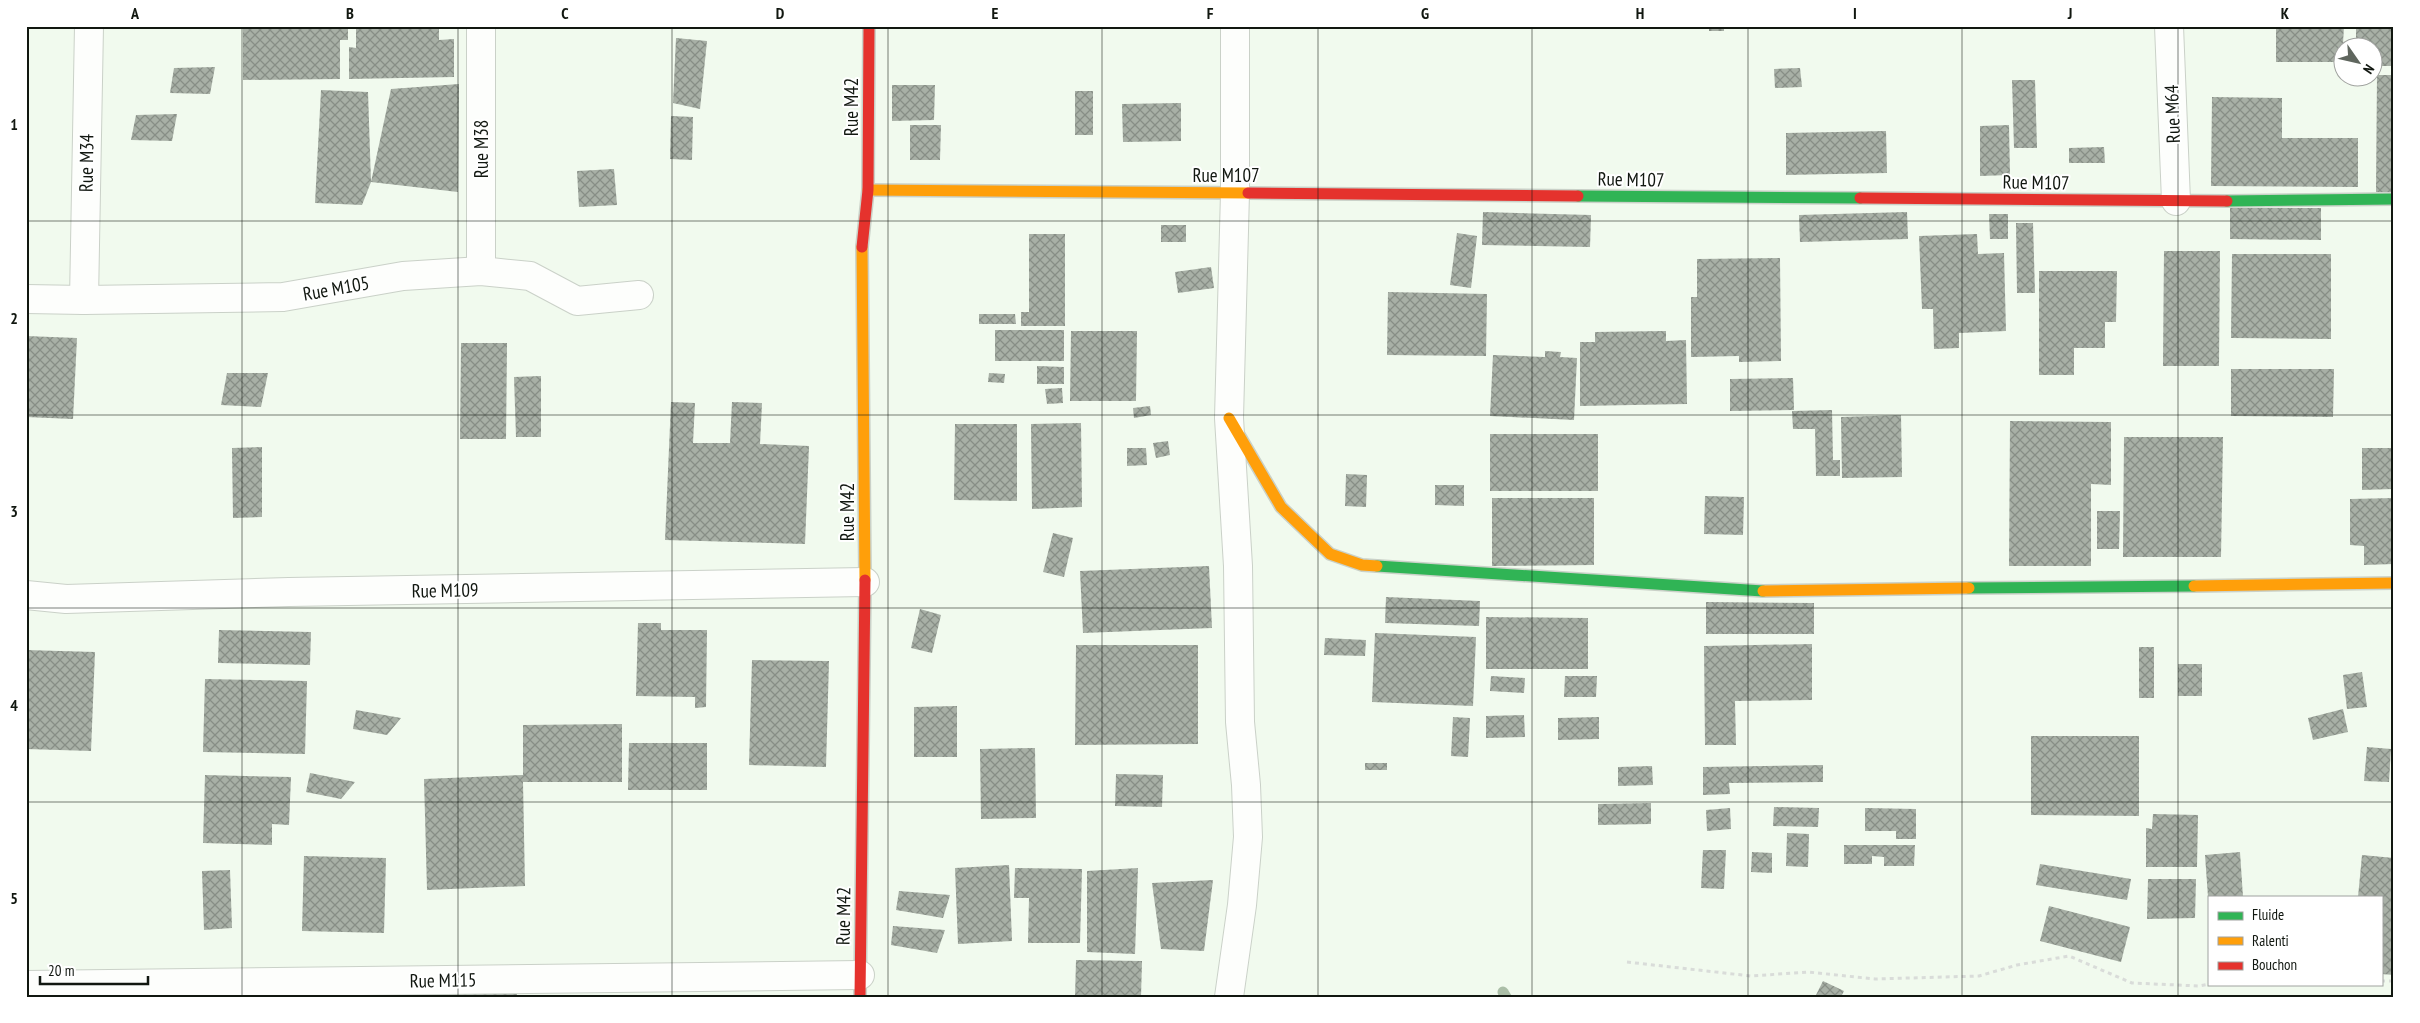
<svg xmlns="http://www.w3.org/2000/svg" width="2420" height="1023" font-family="'PT Sans Narrow',sans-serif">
<defs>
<pattern id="building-cross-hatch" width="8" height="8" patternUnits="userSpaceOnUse" patternTransform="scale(1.25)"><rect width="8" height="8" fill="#a8b0a6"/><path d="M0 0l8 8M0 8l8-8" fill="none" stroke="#878e86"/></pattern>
</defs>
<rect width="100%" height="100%" fill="#f1faee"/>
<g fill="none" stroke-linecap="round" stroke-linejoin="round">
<polyline stroke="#abbea7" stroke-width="11" points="1503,992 1506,997"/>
</g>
<g fill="url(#building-cross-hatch)">
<polygon points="243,26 348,26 348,40 340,40 340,79 243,80"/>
<polygon points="356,26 439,27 439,40 454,39 454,77 349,79 349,47 356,48"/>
<rect x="1709" y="26" width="15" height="5"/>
<polygon points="2276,26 2344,26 2342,62 2276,62"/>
<polygon points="2356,26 2394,26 2394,66 2372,66 2372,48 2356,48"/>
<polygon points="676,38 707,41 700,109 673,103"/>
<polygon points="215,67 210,94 170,93 174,68"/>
<polygon points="1800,68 1802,87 1775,88 1774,69"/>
<polygon points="2377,75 2394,75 2394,192 2376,192"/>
<polygon points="2012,80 2035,80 2037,148 2014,148"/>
<polygon points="459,84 458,192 371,182 391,89"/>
<polygon points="892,85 935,85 934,120 892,121"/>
<polygon points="321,90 368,92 371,182 362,205 315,203"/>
<rect x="1075" y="91" width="18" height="44"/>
<polygon points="2212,97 2282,98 2282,138 2358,138 2358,187 2211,186"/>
<polygon points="1181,103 1181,141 1123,142 1122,104"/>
<polygon points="177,114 172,141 131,140 136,115"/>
<polygon points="671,116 693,117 692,160 670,159"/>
<polygon points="910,125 941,125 940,160 910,160"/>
<polygon points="2009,125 2010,175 1980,176 1980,126"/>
<polygon points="1886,131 1887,173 1786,175 1786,133"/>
<polygon points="2104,147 2105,163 2069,163 2069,148"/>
<polygon points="614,169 617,205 579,207 577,171"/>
<polygon points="2230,208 2321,208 2321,240 2230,239"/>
<polygon points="1483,212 1591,215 1590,247 1482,245"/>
<polygon points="1907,212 1908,239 1800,242 1799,215"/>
<polygon points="1989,214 2008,214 2008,239 1990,239"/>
<polygon points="2016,223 2033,223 2035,293 2017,293"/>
<rect x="1161" y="225" width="25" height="17"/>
<polygon points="1457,233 1477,236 1471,288 1450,285"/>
<polygon points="1029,234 1065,234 1065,326 1021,326 1021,312 1029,312"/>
<polygon points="1977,234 1978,254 2004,253 2006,331 1959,333 1959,348 1934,349 1933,309 1922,309 1919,236"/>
<polygon points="2164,251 2220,251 2219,366 2163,366"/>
<polygon points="2232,254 2331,254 2331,339 2231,338"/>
<polygon points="1780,258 1781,361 1739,362 1739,356 1691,357 1691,297 1697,297 1697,259"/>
<polygon points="1211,267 1214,288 1178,293 1175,272"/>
<polygon points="2039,271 2117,271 2116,322 2105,322 2105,348 2074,348 2074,375 2039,375"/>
<polygon points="1388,292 1487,294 1486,356 1387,355"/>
<polygon points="979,314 1015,314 1016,324 979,324"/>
<rect x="995" y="330" width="69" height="31"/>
<polygon points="1071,331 1137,331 1136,401 1070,401"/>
<polygon points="1666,331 1666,341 1686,340 1687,404 1580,406 1580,342 1595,342 1595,332"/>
<polygon points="26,336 77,338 73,419 26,417"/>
<polygon points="461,343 507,343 506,439 460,439"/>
<polygon points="1545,351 1561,352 1560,357 1577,358 1574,420 1490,416 1493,355 1545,357"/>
<polygon points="1037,366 1064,367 1064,384 1037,384"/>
<polygon points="2231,369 2334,369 2333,417 2231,416"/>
<polygon points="227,373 268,373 261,407 221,405"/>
<polygon points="989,373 1005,374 1004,383 988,382"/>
<polygon points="541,376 541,437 516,437 514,377"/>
<polygon points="1793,378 1794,410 1730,411 1730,379"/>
<polygon points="1062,388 1063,403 1047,404 1045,389"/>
<polygon points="671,402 695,403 693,443 730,443 732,402 762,403 760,444 809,446 805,544 665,540"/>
<polygon points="1150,406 1151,415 1134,418 1133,408"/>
<polygon points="1832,410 1833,460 1840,460 1840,476 1816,476 1815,429 1793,429 1792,411"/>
<polygon points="1901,415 1902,477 1842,478 1841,417"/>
<polygon points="2010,421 2111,422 2111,485 2091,484 2091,566 2009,566"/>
<polygon points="1081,423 1082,507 1032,509 1031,424"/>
<polygon points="955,424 1017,424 1017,501 954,500"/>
<rect x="1490" y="434" width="108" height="57"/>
<polygon points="2124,437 2223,437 2221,557 2123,557"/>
<polygon points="1168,441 1170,455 1156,458 1153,443"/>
<polygon points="262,447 262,517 233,518 232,448"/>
<polygon points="1127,448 1146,448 1147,465 1127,466"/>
<polygon points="2362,448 2394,448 2394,489 2362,490"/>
<polygon points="1346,474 1367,475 1366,507 1345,506"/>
<polygon points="1435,485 1464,485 1464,506 1435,505"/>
<polygon points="1705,496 1744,497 1743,535 1704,534"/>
<polygon points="1492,498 1594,498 1594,565 1492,566"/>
<polygon points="2394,498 2394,564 2364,565 2364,546 2350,545 2350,499"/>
<polygon points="2097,511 2120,511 2119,549 2097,549"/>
<polygon points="1053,533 1073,538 1064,577 1043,572"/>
<polygon points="1209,566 1212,628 1083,633 1080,571"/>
<polygon points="1386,597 1480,601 1479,626 1385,623"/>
<polygon points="1706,602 1814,603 1814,634 1706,634"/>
<polygon points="920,609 941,615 932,653 911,648"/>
<polygon points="1486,617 1588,618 1588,669 1486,669"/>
<polygon points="638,623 661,623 661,630 707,630 706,707 695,708 695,697 636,696"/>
<polygon points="219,630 311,632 310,665 218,663"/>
<polygon points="1375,633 1476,637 1473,706 1372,702"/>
<polygon points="1325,638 1366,640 1365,656 1324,655"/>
<polygon points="1812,644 1812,700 1735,701 1736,745 1705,745 1704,646"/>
<polygon points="1076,645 1198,645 1198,744 1075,745"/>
<rect x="2139" y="647" width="15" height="51"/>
<polygon points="26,650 95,652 91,751 26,749"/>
<polygon points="752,660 829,661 826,767 749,765"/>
<rect x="2178" y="664" width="24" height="32"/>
<polygon points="2362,672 2367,707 2347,709 2343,675"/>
<polygon points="1491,676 1525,678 1524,693 1490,691"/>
<polygon points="1565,676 1597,676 1596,697 1564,697"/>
<polygon points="205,679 307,681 305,754 203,752"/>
<polygon points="957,706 957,757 914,757 914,707"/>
<polygon points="2343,709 2348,732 2313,740 2308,718"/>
<polygon points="356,710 401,718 387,735 353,729"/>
<polygon points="1524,715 1525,737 1486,738 1486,716"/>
<polygon points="1453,717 1470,718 1468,757 1451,756"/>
<polygon points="1599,717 1599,739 1558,740 1558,718"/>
<polygon points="622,724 622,782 523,782 525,886 427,890 424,779 523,775 523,725"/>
<polygon points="2031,736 2139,736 2139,816 2031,815"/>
<polygon points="629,743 707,743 707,790 628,790"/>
<polygon points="2367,747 2391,749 2389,782 2364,781"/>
<polygon points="1035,748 1036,818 981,819 980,749"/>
<rect x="1365" y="763" width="22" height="7"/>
<polygon points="1823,765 1823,782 1729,783 1730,794 1703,795 1703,767"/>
<polygon points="1652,766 1653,785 1618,786 1618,767"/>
<polygon points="310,773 355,782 341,799 306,792"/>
<polygon points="1116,774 1163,775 1162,807 1115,806"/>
<polygon points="205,775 291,777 289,825 272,824 272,845 203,843"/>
<polygon points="1651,803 1651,824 1598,825 1598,804"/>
<polygon points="1774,807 1819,808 1818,827 1773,826"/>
<polygon points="1730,808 1731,829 1707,831 1706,810"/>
<polygon points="1865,808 1916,809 1916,839 1896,839 1896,831 1865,831"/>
<polygon points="2153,814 2198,815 2197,867 2146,867 2146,828 2152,829"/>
<polygon points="1787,833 1809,834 1808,867 1786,866"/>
<polygon points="1844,845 1915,845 1914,866 1884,866 1884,857 1872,856 1872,864 1844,864"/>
<polygon points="1703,850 1726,850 1724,889 1701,888"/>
<polygon points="1752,852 1772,853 1772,873 1751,872"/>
<polygon points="2240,852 2243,897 2208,897 2205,855"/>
<polygon points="2362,855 2394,858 2394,975 2381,974 2381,897 2358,897"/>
<polygon points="304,856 386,858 384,933 302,931"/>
<polygon points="2040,864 2131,879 2127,900 2036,885"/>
<polygon points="1009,865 1012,941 958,944 955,868"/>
<polygon points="1015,868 1082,869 1080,943 1028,943 1029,898 1014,898"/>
<polygon points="1138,868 1135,954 1087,952 1087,871"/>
<polygon points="230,870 232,928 204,930 202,871"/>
<polygon points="2148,879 2196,879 2195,918 2147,919"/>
<polygon points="1213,880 1204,951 1161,949 1152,883"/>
<polygon points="899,891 950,895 943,918 896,910"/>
<polygon points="2049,906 2130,927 2121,962 2040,941"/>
<polygon points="893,926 945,930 937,953 891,945"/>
<polygon points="1076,960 1142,961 1141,997 1075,997"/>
<polygon points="1823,981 1844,991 1841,997 1815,997"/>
<rect x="426" y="990" width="91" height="7"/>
</g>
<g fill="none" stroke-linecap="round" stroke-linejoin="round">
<defs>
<g id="street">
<polyline points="481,26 481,271"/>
<polyline points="2169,26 2176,201"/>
<polyline points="26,299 84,300 283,297 403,276 481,271 530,276 577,301 639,295"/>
<polyline points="84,300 89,26"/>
<polyline points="26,595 66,599 289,592 865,582"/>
<polyline points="26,985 860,975"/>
<polyline points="1229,997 1242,905 1248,837 1246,785 1240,722 1238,566 1229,418 1235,193 1235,26"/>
</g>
<g id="fast">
<polyline points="1578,196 1860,198"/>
<polyline points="2227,201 2394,199"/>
<polyline points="1377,566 1763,591"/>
<polyline points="1969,588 2194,586"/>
</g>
<g id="slow">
<polyline points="868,190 1248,193"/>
<polyline points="862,247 865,580"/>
<polyline points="1229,418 1281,507 1330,554 1362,565 1377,566"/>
<polyline points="2194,586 2394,583"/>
<polyline points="1763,591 1969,588"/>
</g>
<g id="jam">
<polyline points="1248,193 1578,196"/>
<polyline points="1860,198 2227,201"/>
<polyline points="862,247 868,190 869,26"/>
<polyline points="860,997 865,580"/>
</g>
</defs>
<use href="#street" stroke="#cad1c8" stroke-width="30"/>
<use href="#fast" stroke="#cad1c8" stroke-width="14"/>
<use href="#slow" stroke="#cad1c8" stroke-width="14"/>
<use href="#jam" stroke="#cad1c8" stroke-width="14"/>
<g stroke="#d9dcd9" stroke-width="3" stroke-dasharray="4 4" stroke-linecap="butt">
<polyline points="1627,962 1751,976 1808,972 1875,979 1979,976 2017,965 2069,956 2132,983 2199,986 2210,984"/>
<polyline points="2381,981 2394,981"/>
</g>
<use href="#street" stroke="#fdfefc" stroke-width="28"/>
<use href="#fast" stroke="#30b455" stroke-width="11"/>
<use href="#slow" stroke="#ff9f0a" stroke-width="11"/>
<use href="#jam" stroke="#e5322d" stroke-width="11"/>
</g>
<path fill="none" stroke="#111710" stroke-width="1" stroke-opacity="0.55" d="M 242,26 L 242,997M 458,26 L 458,997M 672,26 L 672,997M 888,26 L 888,997M 1102,26 L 1102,997M 1318,26 L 1318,997M 1532,26 L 1532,997M 1748,26 L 1748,997M 1962,26 L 1962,997M 2178,26 L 2178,997M 26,221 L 2394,221M 26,415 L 2394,415M 26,608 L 2394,608M 26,802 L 2394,802"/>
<g text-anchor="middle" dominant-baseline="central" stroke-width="4" stroke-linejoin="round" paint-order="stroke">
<g font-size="19" fill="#111710" stroke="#fff">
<text transform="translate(851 107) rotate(-90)">Rue M42</text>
<text transform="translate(2172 114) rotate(-92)">Rue M64</text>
<text transform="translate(481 149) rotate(-90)">Rue M38</text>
<text transform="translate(86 163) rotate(-89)">Rue M34</text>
<text x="1226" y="175">Rue M107</text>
<text transform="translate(1631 179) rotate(1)">Rue M107</text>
<text transform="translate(2036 182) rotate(1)">Rue M107</text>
<text transform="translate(336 288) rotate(-10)">Rue M105</text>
<text transform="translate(847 512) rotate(-90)">Rue M42</text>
<text transform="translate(445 590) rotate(-1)">Rue M109</text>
<text transform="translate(843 916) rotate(-89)">Rue M42</text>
<text transform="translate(443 980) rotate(-1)">Rue M115</text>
</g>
</g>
<rect width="2420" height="1023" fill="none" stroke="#ffffff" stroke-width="55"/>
<rect x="2208" y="896" width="175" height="90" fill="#ffffff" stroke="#a0a29f"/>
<rect x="2218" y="912" width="25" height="8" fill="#30b455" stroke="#a0a29f"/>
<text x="2252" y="920" font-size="15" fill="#111710">Fluide</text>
<rect x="2218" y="937" width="25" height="8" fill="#ff9f0a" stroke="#a0a29f"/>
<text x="2252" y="946" font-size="15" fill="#111710">Ralenti</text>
<rect x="2218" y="962" width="25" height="8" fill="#e5322d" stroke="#a0a29f"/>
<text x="2252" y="970" font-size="15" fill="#111710">Bouchon</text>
<g transform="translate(2358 62) rotate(124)"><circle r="24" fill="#ffffff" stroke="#a0a29f"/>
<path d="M0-4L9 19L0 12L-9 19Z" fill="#5f665e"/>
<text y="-8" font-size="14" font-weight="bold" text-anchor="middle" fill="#111710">N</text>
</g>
<path d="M40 976v8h108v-8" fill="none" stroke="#111710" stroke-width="2.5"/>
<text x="48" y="976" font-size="15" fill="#111710" stroke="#ffffff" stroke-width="4" paint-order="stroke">20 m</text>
<rect x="28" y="28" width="2364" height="968" fill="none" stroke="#111710" stroke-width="2"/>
<g font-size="16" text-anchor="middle" font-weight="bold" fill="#111710">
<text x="135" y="19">A</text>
<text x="350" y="19">B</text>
<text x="565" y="19">C</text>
<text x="780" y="19">D</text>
<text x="995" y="19">E</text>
<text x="1210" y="19">F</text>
<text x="1425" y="19">G</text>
<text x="1640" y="19">H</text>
<text x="1855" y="19">I</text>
<text x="2070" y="19">J</text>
<text x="2285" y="19">K</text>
<text x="14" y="130">1</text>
<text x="14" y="324">2</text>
<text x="14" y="517">3</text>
<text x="14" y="711">4</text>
<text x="14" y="904">5</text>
</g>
</svg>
